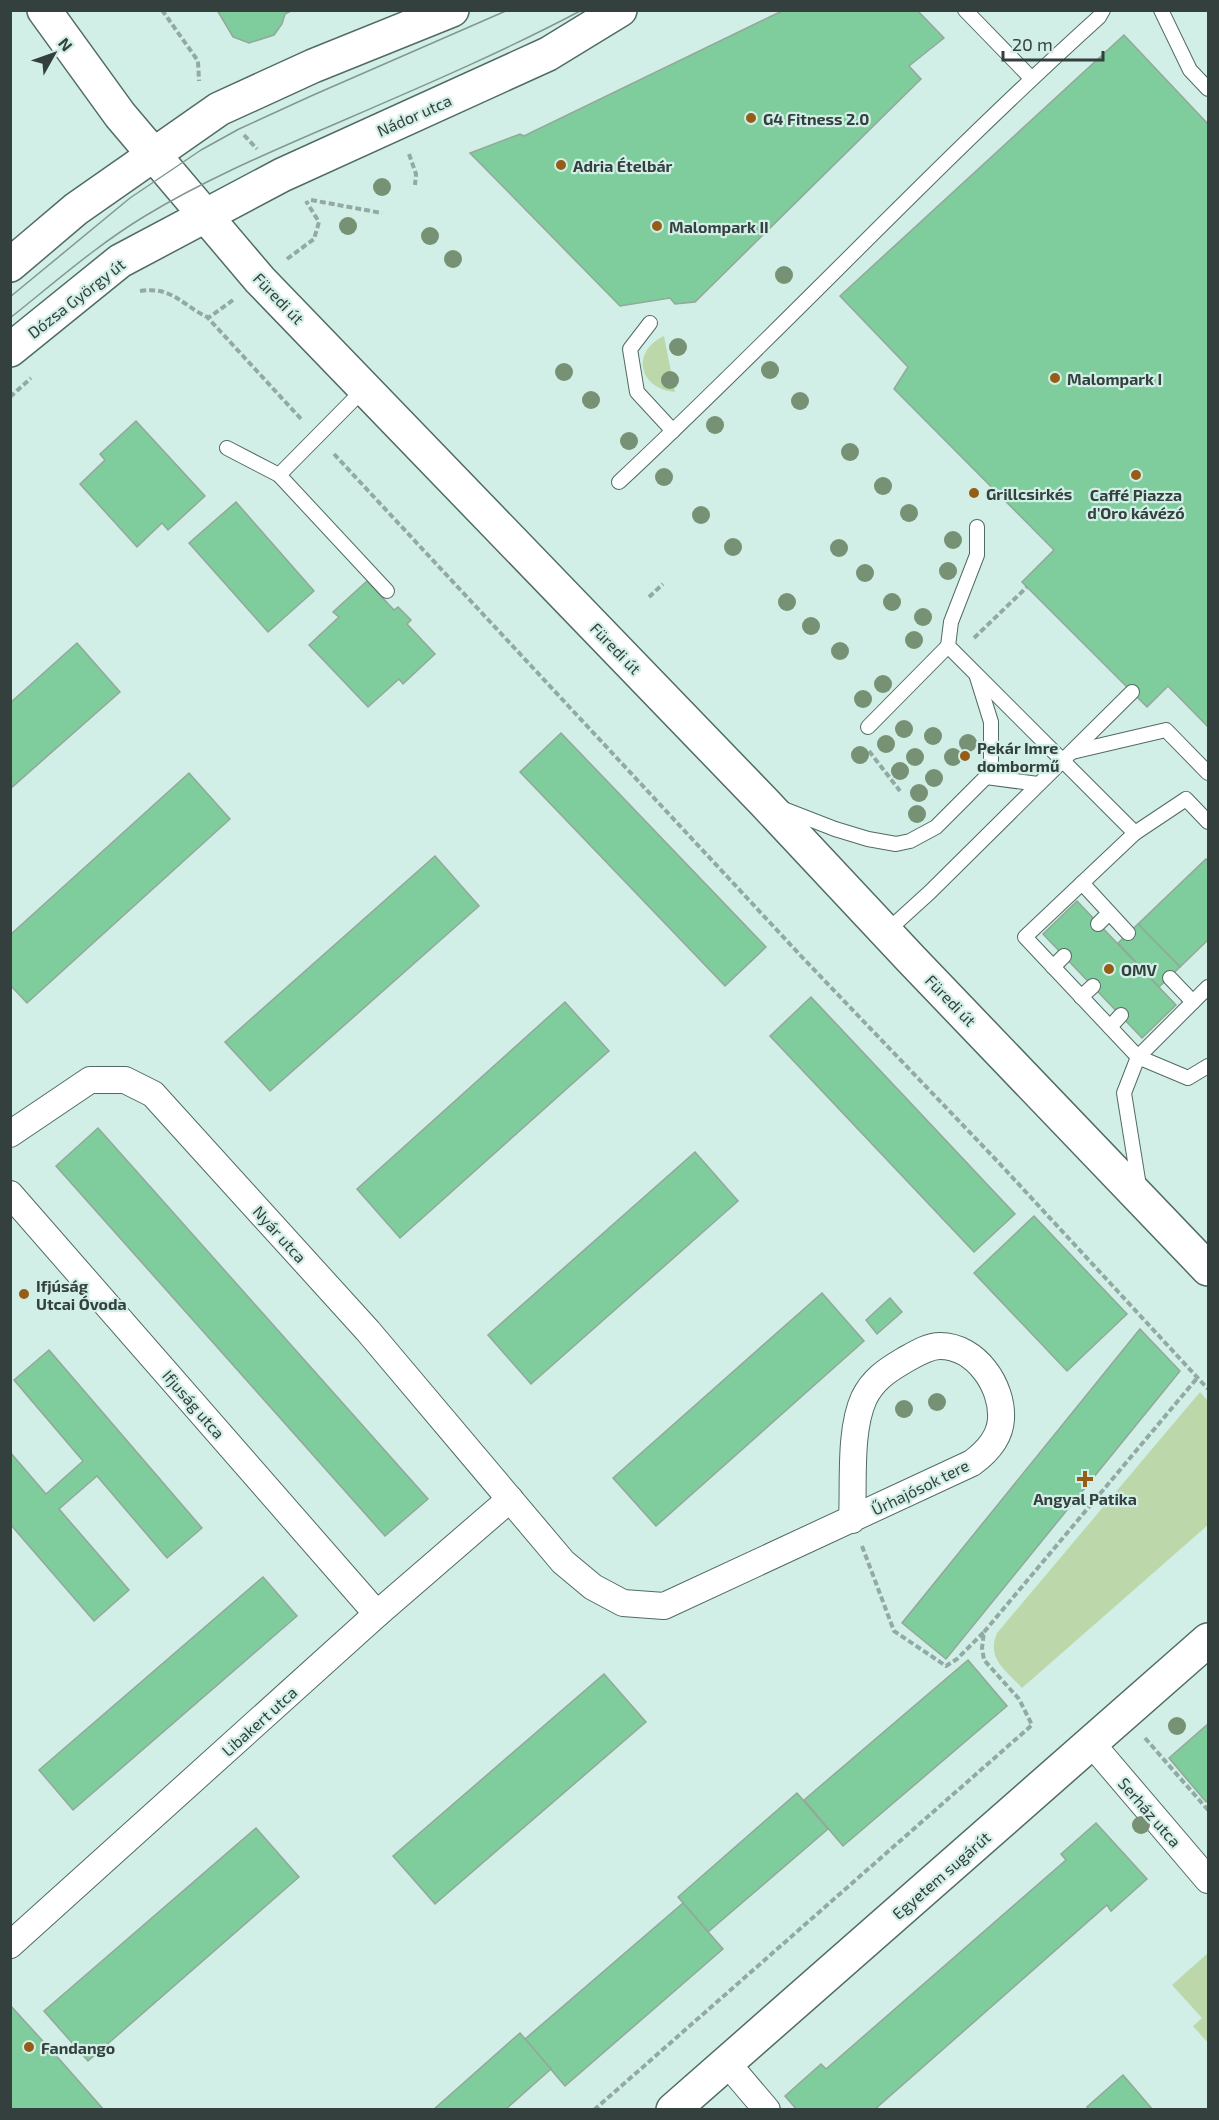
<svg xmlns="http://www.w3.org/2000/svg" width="1219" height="2120" font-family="'Exo 2',sans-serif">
<rect width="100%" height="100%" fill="#d2efe7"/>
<g fill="#bcd8aa">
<path d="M 664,336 L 675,392 C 639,389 630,352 664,336 Z"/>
<path d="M 1200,1392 L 1208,1401 L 1208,1525 L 1022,1688 C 1006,1670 986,1659 997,1633 Z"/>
<polygon points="1208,1953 1208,2043 1193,2026 1202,2018 1172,1985"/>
</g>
<g fill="#7fcc9c" stroke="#93a89a" stroke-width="1.5">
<polygon points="217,10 293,10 285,14 282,24 274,35 249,43 233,37"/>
<polygon points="784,10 917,10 944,38 909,66 921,79 695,302 675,304 670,298 620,306 470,153 520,134 524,136"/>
<polygon points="1124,35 1208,124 1208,727 1168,686 1147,707 1022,582 1054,550 894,389 908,367 840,296"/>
<polygon points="136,421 205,496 168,530 162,523 137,547 80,484 105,460 100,454"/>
<polygon points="236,502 314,591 268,632 189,543"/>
<polygon points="367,581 394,610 398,607 411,620 407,624 435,654 403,684 399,679 368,707 309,645 339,617 333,612"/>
<polygon points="77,643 120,692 10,789 10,703"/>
<polygon points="561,733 766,947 725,986 520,772"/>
<polygon points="189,773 230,819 27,1003 10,985 10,935"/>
<polygon points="435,856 479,906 270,1091 225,1042"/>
<polygon points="1206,859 1208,862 1208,940 1180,967 1138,924"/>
<polygon points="1077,901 1176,1005 1142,1038 1043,934"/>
<polygon points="1138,924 1180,967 1159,987 1118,943"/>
<polygon points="811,997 1015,1214 974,1252 770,1036"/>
<polygon points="565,1002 609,1051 400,1238 357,1189"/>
<polygon points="98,1128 428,1499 385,1536 56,1166"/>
<polygon points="695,1152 738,1201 531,1384 488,1335"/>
<polygon points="1034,1216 1127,1314 1067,1371 974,1273"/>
<polygon points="822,1293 864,1341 656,1526 613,1478"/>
<polygon points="890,1298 902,1312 877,1334 866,1320"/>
<polygon points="1140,1329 1180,1371 946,1659 902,1623"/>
<polygon points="49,1350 202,1528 167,1558 97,1476 59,1509 129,1590 94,1621 10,1524 10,1452 46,1494 83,1461 14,1380"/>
<polygon points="263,1577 297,1616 73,1810 39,1770"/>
<polygon points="968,1660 1007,1706 843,1846 804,1800"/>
<polygon points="604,1674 646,1722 435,1904 393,1856"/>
<polygon points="1208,1724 1208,1800 1206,1802 1169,1758"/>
<polygon points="797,1793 828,1829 708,1932 678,1897"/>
<polygon points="1096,1823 1147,1879 1111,1911 1107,1905 874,2110 797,2110 785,2096 821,2064 826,2069 1066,1860 1061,1854"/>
<polygon points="256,1828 299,1877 88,2061 44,2011"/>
<polygon points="683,1903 723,1949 565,2086 525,2039"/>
<polygon points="10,2005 61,2061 104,2110 10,2110"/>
<polygon points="520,2033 551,2069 505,2110 433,2110"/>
<polygon points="1123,2075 1153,2110 1089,2110 1087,2107"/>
</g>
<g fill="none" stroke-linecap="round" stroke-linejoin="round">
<defs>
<g id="lane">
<polyline points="965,10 1031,78"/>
<polyline points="1161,10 1190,70 1208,89"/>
<polyline points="650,323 630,349 637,392 673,431"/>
<polyline points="227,448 279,475 387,591"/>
<polyline points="279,475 365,388"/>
<path d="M 619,482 C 782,330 934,166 1099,17 L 1103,10"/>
<polyline points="977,527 977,555 951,622 948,646 1135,833 1186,799 1208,822"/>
<polyline points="868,727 948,646"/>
<polyline points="1072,752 1166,730 1208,773"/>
<polyline points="986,777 1038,784"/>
<polyline points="781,808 835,829 868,839 896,844 910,841 936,827 986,777 991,763 991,722 977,677"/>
<polyline points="1135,833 1025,937 1138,1057 1208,987"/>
<polyline points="1082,883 1128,933"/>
<polyline points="1098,924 1109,913"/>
<polyline points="886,932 930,892 1132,692"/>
<polyline points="1053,967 1064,956"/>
<polyline points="1170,978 1193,1002"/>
<polyline points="1081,997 1093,986"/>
<polyline points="1110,1027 1121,1015"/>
<polyline points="1139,1186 1124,1093 1138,1057 1188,1078 1208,1066"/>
</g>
<g id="street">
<path d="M 10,1134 L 90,1080 L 125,1080 L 153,1094 L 368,1331 L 563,1562 L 593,1587 L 623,1603 L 664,1606 L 972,1463 C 987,1452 1000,1438 1001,1419 C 1003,1386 976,1346 940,1346 C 927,1346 914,1355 903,1361 C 886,1371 873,1380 864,1398 C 849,1431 854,1483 852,1520"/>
<polyline points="10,1194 377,1614"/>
<polyline points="1092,1744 1208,1880"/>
<polyline points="10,1945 377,1614 510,1499"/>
<polyline points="727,2063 767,2110"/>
</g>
<g id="secondary">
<polyline points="10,265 76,209 219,109 313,66 452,10"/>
<polyline points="10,350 120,261 282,175 548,54 620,10"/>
<polyline points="673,2110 1208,1640"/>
</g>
<polyline id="primary" points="44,10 120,115 260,280 764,802 911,959 1208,1269"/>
</defs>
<use href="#lane" stroke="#516b65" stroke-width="16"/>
<use href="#street" stroke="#516b65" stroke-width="28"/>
<use href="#secondary" stroke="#516b65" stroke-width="36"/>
<use href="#primary" stroke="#516b65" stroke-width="36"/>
<g stroke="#93a9a3" stroke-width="4" stroke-dasharray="6 3" stroke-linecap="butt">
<polyline points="162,10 198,61 199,81"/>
<polyline points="244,135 257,149"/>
<polyline points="409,154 416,174 415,185"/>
<polyline points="311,200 382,213"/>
<polyline points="287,259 314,239 319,222 306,201"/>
<path d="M 140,291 C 173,286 181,305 209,318"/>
<polyline points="233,300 208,318 302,420"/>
<polyline points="10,397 31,378"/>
<polyline points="334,454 801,956 1000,1164 1208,1389"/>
<polyline points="649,597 663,584"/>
<polyline points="974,638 1027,587"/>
<polyline points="869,751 900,791"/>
<polyline points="862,1546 894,1631 946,1666 957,1659 984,1632"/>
<polyline points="1145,1738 1208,1810"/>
<polyline points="594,2110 1032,1725 1019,1699 984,1660 982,1648 984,1632 1198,1377"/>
</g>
<use href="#lane" stroke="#fff" stroke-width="14"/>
<use href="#street" stroke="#fff" stroke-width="26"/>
<use href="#secondary" stroke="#fff" stroke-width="33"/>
<use href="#primary" stroke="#fff" stroke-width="33"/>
<g stroke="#839792" stroke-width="1.5">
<polyline points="10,297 130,198 201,150 239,129 311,96 508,10"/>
<path d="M 10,318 C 54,283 97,245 145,216 C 201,182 261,156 321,130 C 409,92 497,55 582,10"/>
</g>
</g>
<g fill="#769173">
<circle cx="382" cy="187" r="9"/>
<circle cx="348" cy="226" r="9"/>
<circle cx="430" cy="236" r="9"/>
<circle cx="453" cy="259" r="9"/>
<circle cx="784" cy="275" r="9"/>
<circle cx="678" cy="347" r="9"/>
<circle cx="770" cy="370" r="9"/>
<circle cx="564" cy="372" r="9"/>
<circle cx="670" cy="380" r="9"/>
<circle cx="591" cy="400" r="9"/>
<circle cx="800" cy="401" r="9"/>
<circle cx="715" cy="425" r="9"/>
<circle cx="629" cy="441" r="9"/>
<circle cx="850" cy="452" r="9"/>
<circle cx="664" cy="477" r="9"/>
<circle cx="883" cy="486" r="9"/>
<circle cx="909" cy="513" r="9"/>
<circle cx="701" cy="515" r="9"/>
<circle cx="953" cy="540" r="9"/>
<circle cx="733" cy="547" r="9"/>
<circle cx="839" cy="548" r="9"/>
<circle cx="948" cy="571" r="9"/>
<circle cx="865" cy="573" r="9"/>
<circle cx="787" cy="602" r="9"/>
<circle cx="892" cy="602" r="9"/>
<circle cx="923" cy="617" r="9"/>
<circle cx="811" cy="626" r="9"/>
<circle cx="914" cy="640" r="9"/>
<circle cx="840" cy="651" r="9"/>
<circle cx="883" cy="684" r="9"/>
<circle cx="863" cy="699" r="9"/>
<circle cx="904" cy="729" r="9"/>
<circle cx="933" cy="736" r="9"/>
<circle cx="968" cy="743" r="9"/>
<circle cx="886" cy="744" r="9"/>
<circle cx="860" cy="755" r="9"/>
<circle cx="915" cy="757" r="9"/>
<circle cx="953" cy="757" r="9"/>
<circle cx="900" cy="771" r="9"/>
<circle cx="934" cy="778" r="9"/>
<circle cx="919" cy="793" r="9"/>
<circle cx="917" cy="814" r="9"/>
<circle cx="937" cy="1402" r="9"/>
<circle cx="904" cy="1409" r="9"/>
<circle cx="1177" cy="1726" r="9"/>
<circle cx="1141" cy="1825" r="9"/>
</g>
<g fill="#955d17" stroke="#d2efe7" stroke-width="2">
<circle cx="751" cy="118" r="6"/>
<circle cx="561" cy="165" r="6"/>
<circle cx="657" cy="226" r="6"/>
<circle cx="1055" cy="378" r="6"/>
<circle cx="1136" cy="475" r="6"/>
<circle cx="974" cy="493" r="6"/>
<circle cx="965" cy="756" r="6"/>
<circle cx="1109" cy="969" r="6"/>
<circle cx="24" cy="1294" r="6"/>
<path d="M1082 1470h6v6h6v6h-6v6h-6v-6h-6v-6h6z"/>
<circle cx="29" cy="2047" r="6"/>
</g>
<g text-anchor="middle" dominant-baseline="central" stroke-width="4.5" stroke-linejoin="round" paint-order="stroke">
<g font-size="16" fill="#34403d" stroke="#d2efe7">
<text transform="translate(414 115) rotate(-24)">Nádor utca</text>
<text transform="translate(76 298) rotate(-38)">Dózsa György út</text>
<text transform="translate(279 298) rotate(46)">Füredi út</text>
<text transform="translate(616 648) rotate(46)">Füredi út</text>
<text transform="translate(951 1000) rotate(46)">Füredi út</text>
<text transform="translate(280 1234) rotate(48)">Nyár utca</text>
<text transform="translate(194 1404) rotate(49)">Ifjuság utca</text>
<text transform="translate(920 1487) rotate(-26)">Űrhajósok tere</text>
<text transform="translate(259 1721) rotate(-42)">Libakert utca</text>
<text transform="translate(1150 1812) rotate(49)">Serház utca</text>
<text transform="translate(941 1875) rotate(-41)">Egyetem sugárút</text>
</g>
<g font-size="16" font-weight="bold" fill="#34403d" stroke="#d2efe7" text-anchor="start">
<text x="763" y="118">G4 Fitness 2.0</text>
<text x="573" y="165">Adria Ételbár</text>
<text x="669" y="226">Malompark II</text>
<text x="1067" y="378">Malompark I</text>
<text x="986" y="493">Grillcsirkés</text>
<text x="1136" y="494" text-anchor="middle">Caffé Piazza<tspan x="1136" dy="18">d'Oro kávézó</tspan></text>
<text x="977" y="747">Pekár Imre<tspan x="977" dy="18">dombormű</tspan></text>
<text x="1121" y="969">OMV</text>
<text x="36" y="1285">Ifjúság<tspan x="36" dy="18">Utcai Óvoda</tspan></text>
<text x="1085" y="1498" text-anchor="middle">Angyal Patika</text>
<text x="41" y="2047">Fandango</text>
</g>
</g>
<rect width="1219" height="2120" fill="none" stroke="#34403d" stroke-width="24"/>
<g transform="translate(54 54) rotate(50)" stroke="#d2efe7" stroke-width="4.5" paint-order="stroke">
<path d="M0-4.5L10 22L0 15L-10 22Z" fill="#34403d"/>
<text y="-9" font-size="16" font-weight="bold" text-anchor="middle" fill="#34403d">N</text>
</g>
<path d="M1003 51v9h100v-9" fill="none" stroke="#34403d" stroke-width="3"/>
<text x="1012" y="51" font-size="18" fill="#34403d" stroke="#d2efe7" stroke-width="4.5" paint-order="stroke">20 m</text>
</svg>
